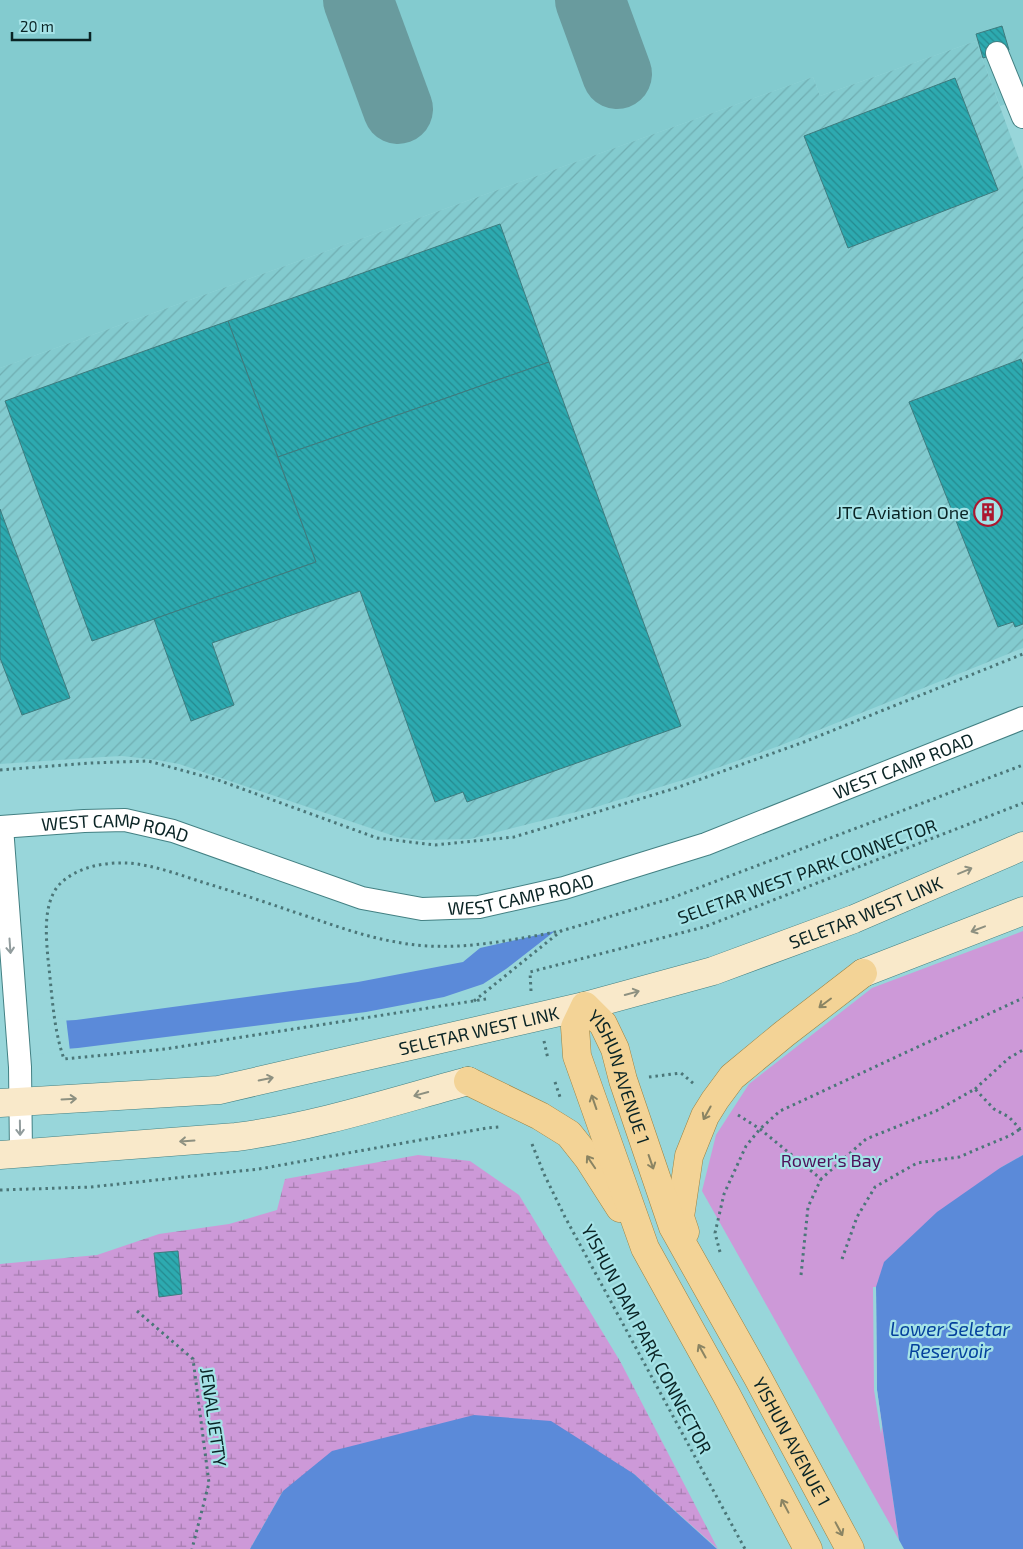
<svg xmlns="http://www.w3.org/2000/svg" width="1023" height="1549" font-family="'Exo 2',sans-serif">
<defs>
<pattern id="industrial-furrows" width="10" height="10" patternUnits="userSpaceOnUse" patternTransform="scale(1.25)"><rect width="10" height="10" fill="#83cbcf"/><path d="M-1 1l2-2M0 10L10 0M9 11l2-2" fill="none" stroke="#70aeb2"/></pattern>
<pattern id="wetland-marsh" width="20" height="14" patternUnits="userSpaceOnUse" patternTransform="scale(1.25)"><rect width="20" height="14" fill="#cd99d8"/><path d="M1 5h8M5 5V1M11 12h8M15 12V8" fill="none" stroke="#a57daf"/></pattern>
<pattern id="building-back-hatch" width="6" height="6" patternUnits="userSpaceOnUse" patternTransform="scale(1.25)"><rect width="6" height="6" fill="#2daab0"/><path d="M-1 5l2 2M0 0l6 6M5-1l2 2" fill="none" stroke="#258a8f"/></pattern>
</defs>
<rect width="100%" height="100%" fill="#98d6da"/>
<polygon fill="#83cbcf" points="0,0 1023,0 1023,98 1000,106 976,41 820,96 813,77 0,368"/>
<polygon fill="url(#industrial-furrows)" points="976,41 1023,170 1023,648 779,746 686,779 596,807 470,839 420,840 397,837 179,764 157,760 122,756 103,757 0,764 0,368 813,77 820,96"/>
<polygon fill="url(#wetland-marsh)" points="418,1155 470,1161 519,1195 620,1361 718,1549 634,1474 283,1491 250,1549 0,1549 0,1264 97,1255 159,1234 229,1224 277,1210 285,1179"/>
<polygon fill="#cd99d8" points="1023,931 1023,1155 1000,1168 876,1287 877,1390 899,1540 702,1191 716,1135 749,1084 872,988"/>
<g fill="#5b8ad9">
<polygon points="555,931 506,969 483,984 444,997 366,1012 78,1048 0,1054 0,1024 76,1020 358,982 463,962 480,948"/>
<polygon points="1023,1155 1023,1549 904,1549 899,1540 877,1390 876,1287 884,1262 937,1212 1000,1168"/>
<polygon points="474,1415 551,1421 634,1474 717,1549 250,1549 283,1491 332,1451"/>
</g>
<g fill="#98d6da">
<polygon points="66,1018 70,1051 0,1057 0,1022"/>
<polygon points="873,1287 876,1287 877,1390 882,1426 881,1434 874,1390"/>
</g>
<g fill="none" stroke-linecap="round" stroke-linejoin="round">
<g stroke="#699b9e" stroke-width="70">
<polyline points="358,0 398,109"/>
<polyline points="590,0 617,74"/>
</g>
</g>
<g fill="url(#building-back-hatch)" stroke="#3e7b7e">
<polygon points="1002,26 1009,50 983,58 976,34"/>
<polygon points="955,78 998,190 848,248 804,136"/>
<polygon points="500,224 549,362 278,457 228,321"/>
<polygon points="228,321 316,562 92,641 5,401"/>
<polygon points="1021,359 1023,365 1023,624 1015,627 1013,622 998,627 909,402"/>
<polygon points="549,362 681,726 467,802 463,792 435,802 360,591 212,643 234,705 191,721 154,619 316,562 278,457"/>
<polygon points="0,509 70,698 22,715 0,658"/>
<polygon points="178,1251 182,1294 159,1297 154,1253"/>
</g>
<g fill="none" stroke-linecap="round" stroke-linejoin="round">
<defs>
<g id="minor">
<polyline points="997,53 1023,117"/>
<path id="s1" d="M 0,827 L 84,821 L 125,820 L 173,831 L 362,898 L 422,909 L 479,907 L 564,888 L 706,844 L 1023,718"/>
<polyline points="2,827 20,1067 21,1154"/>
</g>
<g id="secondary">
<polyline points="863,973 1023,911"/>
<path id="s2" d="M 0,1103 L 219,1090 L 585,1006 L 713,971 L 854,919 L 1023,846"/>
<path d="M 0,1155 L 236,1137 C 314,1127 391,1102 468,1081"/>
</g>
<g id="primary">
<polyline points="468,1081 540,1116 569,1134 588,1158 620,1208"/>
<polyline points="685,1232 680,1217 689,1156 705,1116 715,1100 732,1077 784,1034 863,973"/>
<path id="s3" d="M 808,1549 L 726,1394 L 645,1248 L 577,1056 L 575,1027 L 585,1006 L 603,1024 L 615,1049 L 623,1080 L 673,1227 L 758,1378 L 850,1549"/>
</g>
</defs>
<use href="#minor" stroke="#438083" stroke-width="24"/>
<use href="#secondary" stroke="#438083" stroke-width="29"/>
<use href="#primary" stroke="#9c8241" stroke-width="29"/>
<g stroke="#4b7678" stroke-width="3" stroke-dasharray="2.5 4" stroke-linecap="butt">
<polyline points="0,770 91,763 148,761 218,780 377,838 435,845 514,837 676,788 804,742 1023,654"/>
<polyline points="531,991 530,972 704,927 1023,803"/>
<path d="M 486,999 L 165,1049 L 64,1059 C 53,1028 52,992 48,959 C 46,936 43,905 58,886 C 75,867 104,862 128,863 C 154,865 180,875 205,883 C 235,892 265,902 294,912 C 328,923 361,936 396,942 C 451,953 506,941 561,931"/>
<polyline points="474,1001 561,931 669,899 1023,765"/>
<polyline points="544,1041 548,1059"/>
<polyline points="649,1077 681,1073 694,1084"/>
<polyline points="555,1082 560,1097"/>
<polyline points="975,1089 1009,1058 1023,1050"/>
<polyline points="738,1115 760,1129 821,1179 866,1139 936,1111 975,1089 994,1109 1009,1117 1020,1129 1023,1127"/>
<polyline points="532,1144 544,1174 565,1217 745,1549"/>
<polyline points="0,1190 91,1187 259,1169 487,1128 499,1127"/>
<polyline points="720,1252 715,1233 724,1194 746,1146 760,1129 780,1111 1023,998"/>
<polyline points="842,1259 857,1217 875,1187 917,1163 959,1157 1011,1135 1020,1129"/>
<polyline points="801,1275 808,1207 821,1179"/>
<polyline points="137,1311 193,1359 209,1483 192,1549"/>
</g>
<use href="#minor" stroke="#fff" stroke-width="22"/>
<use href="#secondary" stroke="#f9e9ca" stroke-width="28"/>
<use href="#primary" stroke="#f3d396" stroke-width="28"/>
</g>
<defs><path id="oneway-shaft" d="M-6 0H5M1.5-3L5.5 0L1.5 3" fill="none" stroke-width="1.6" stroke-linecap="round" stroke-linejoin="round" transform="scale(1.25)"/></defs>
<g stroke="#8d9080">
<use href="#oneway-shaft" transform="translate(965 871) rotate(-23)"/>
<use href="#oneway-shaft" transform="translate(978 929) rotate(159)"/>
<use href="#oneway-shaft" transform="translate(632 993) rotate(-15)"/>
<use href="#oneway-shaft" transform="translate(266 1079) rotate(-12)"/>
<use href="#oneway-shaft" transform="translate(421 1094) rotate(165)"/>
<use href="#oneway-shaft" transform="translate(69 1099) rotate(-3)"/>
<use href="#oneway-shaft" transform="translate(187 1141) rotate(176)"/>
</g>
<g stroke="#919c9d">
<use href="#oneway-shaft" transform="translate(10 946) rotate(86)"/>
<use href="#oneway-shaft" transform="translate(20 1128) rotate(89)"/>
</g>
<g stroke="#8a8463">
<use href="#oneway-shaft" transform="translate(825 1003) rotate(143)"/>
<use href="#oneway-shaft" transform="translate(594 1102) rotate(-109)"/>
<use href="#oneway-shaft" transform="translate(707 1113) rotate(119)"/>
<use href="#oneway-shaft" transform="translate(591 1162) rotate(-124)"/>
<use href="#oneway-shaft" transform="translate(651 1162) rotate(71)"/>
<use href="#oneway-shaft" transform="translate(702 1351) rotate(-119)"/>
<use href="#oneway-shaft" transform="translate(785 1506) rotate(-118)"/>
<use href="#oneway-shaft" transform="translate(839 1529) rotate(62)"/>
</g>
<defs>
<symbol id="building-ring" viewBox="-11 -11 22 22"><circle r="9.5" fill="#a5e3e7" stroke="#ac172f" stroke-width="1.5"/><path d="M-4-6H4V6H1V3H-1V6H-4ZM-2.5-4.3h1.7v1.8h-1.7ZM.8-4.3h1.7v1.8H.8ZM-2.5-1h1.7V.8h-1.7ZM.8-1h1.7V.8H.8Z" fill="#ac172f"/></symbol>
</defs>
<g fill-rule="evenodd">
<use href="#building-ring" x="972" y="496" width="32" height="32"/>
</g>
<g text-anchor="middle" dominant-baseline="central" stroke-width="4.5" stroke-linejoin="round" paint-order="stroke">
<g font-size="18" fill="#0a2425" stroke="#a5e3e7" text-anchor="end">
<text x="969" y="512">JTC Aviation One</text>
</g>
<g font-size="18" fill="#0a2425" stroke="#a5e3e7">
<text stroke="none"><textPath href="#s1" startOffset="941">WEST CAMP ROAD</textPath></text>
<text stroke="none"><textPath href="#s1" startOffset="116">WEST CAMP ROAD</textPath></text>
<text transform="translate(807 871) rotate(-20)">SELETAR WEST PARK CONNECTOR</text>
<text stroke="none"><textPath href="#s1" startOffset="536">WEST CAMP ROAD</textPath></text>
<text stroke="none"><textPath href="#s2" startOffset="891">SELETAR WEST LINK</textPath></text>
<text stroke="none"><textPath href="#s2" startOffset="486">SELETAR WEST LINK</textPath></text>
<text stroke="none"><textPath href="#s3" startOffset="679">YISHUN AVENUE 1</textPath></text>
<text transform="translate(647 1339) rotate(62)">YISHUN DAM PARK CONNECTOR</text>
<text transform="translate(214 1417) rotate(82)">JENAL JETTY</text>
<text stroke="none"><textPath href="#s3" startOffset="1084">YISHUN AVENUE 1</textPath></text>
</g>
<g font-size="18" fill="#4d1159" stroke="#a5e3e7">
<text x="831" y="1160">Rower's Bay</text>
</g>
<g font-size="19" font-style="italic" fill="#04409c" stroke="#a5e3e7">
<text x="950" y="1328">Lower Seletar<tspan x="950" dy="22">Reservoir</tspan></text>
</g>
</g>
<path d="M12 32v8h78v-8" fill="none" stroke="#0a2425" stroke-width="2.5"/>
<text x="20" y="32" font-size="15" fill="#0a2425" stroke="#a5e3e7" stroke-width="4" paint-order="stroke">20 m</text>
</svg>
